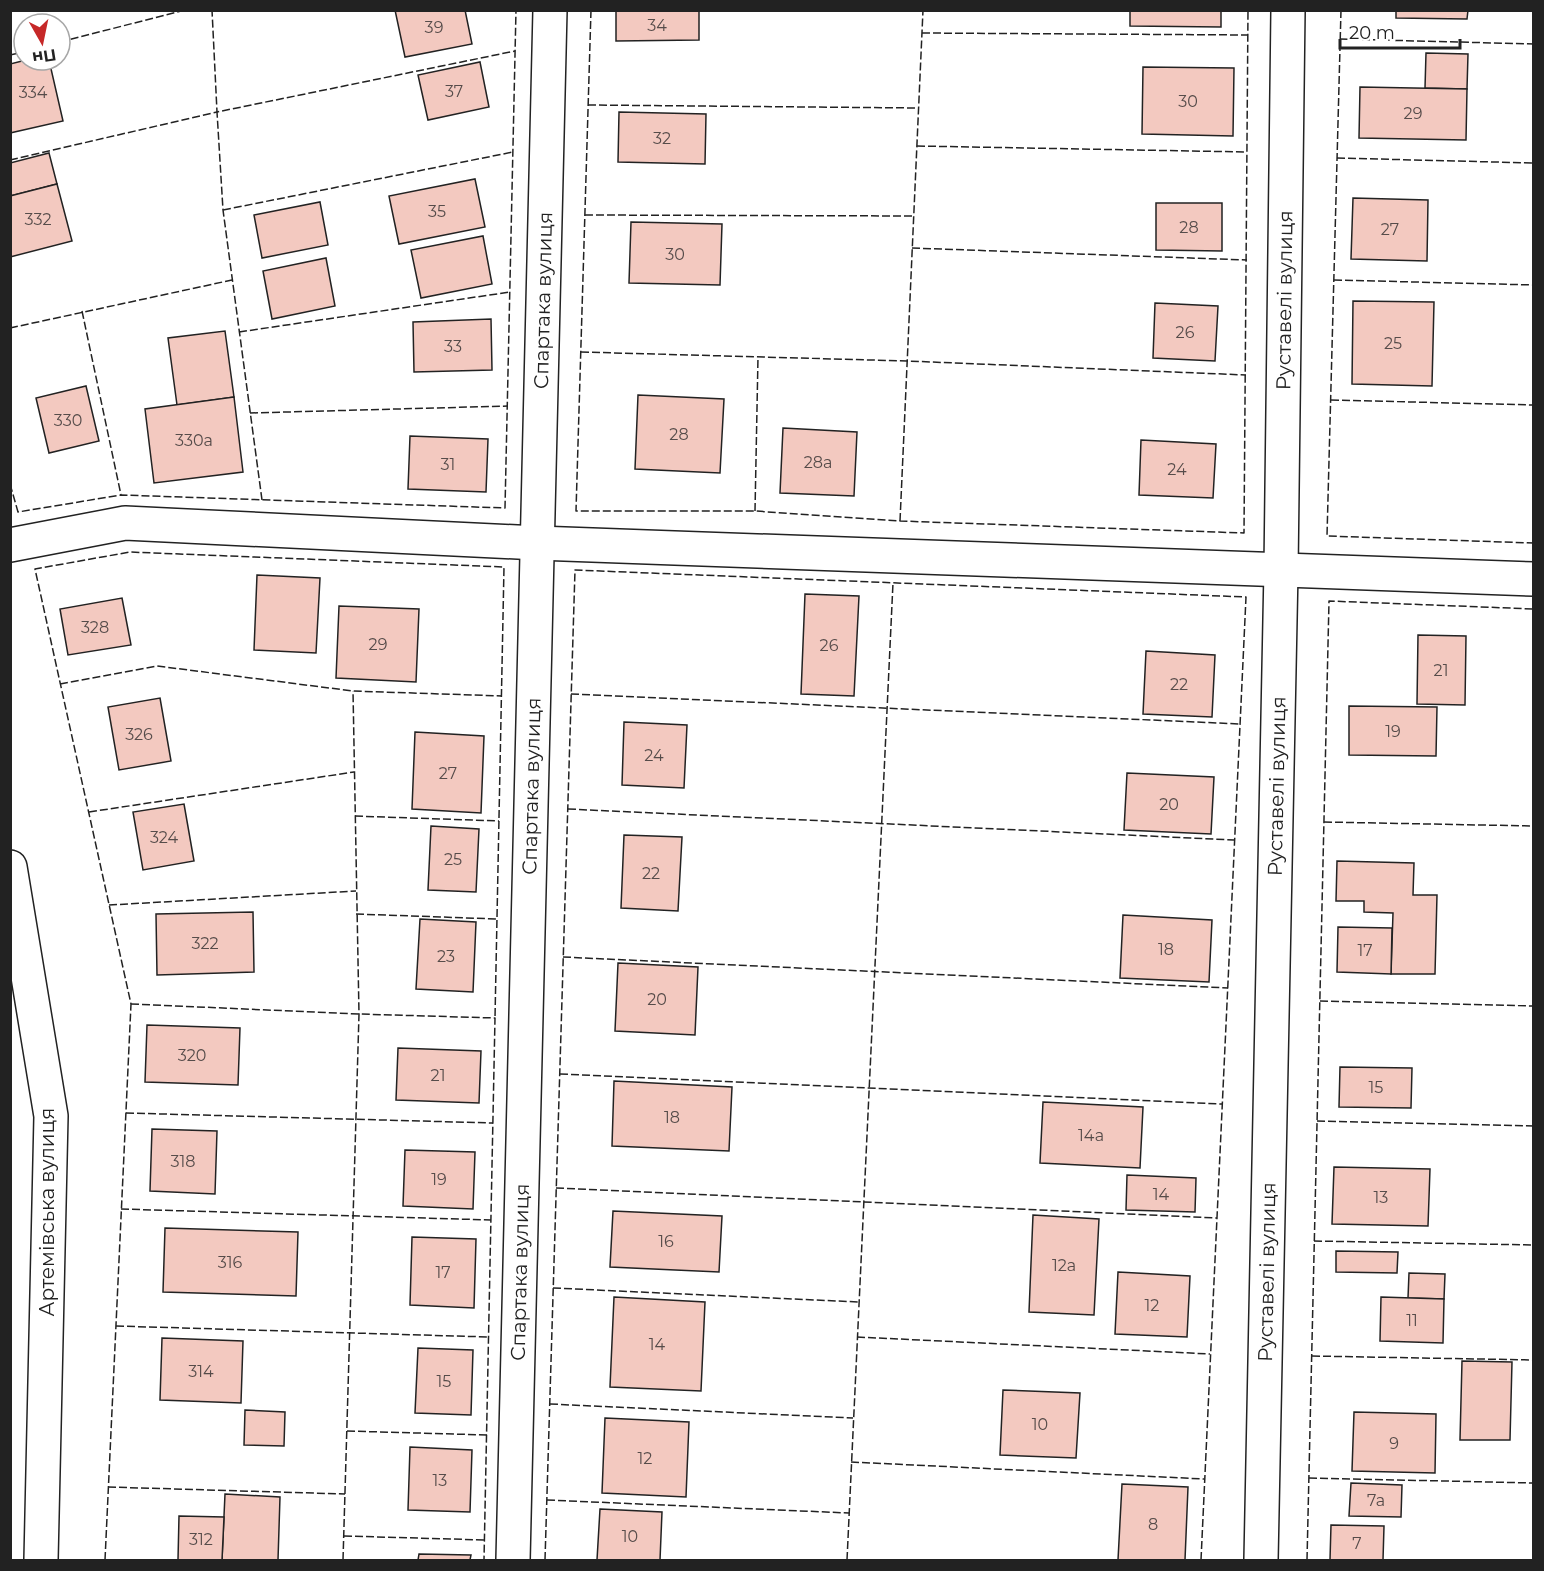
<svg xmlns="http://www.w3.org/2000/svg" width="1544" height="1571" font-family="Montserrat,sans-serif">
<rect width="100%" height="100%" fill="#fff"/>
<g fill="#f3c9c0" stroke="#222" stroke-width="1.5">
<polygon points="395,10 465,10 472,44 405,57"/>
<polygon points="616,10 699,10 699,40 616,41"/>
<polygon points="1130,10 1221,10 1221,27 1130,26"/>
<polygon points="1396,10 1468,10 1467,19 1396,18"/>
<polygon points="1426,53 1468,54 1467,89 1425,88"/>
<polygon points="26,60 49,60 63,121 10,133 10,64"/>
<polygon points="480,62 489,107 428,120 418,75"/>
<polygon points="1143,67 1234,68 1233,136 1142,134"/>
<polygon points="1360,87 1467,89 1466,140 1359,138"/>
<polygon points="619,112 706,114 705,164 618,162"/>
<polygon points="49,153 57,184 10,196 10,163"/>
<polygon points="475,179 485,227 399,244 389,196"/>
<polygon points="57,184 72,241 10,257 10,196"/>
<polygon points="1353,198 1428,200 1427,261 1351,259"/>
<polygon points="320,202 328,245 262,258 254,215"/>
<polygon points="1156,203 1222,203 1222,251 1156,250"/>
<polygon points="631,222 722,224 720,285 629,283"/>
<polygon points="483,236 492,284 421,298 411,250"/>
<polygon points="326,258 335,306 272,319 263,271"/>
<polygon points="1353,301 1434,302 1432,386 1352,384"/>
<polygon points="1155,303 1218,306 1215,361 1153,358"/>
<polygon points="491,319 492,370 414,372 413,322"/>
<polygon points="225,331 234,397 177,405 168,338"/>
<polygon points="86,386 99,441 49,453 36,398"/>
<polygon points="638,395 724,399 720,473 635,469"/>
<polygon points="234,397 243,472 154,483 145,409"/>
<polygon points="783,428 857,432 854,496 780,493"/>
<polygon points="410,436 488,439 486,492 408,489"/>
<polygon points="1141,440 1216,444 1213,498 1139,495"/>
<polygon points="257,575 320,578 316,653 254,650"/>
<polygon points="805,594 859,596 854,696 801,694"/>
<polygon points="122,598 131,645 68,655 60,609"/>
<polygon points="339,606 419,609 416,682 336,678"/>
<polygon points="1418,635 1466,636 1465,705 1417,704"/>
<polygon points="1146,651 1215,655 1212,717 1143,714"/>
<polygon points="160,698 171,761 119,770 108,707"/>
<polygon points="1349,706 1437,707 1436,756 1349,755"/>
<polygon points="624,722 687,725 684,788 622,785"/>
<polygon points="415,732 484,736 481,813 412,809"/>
<polygon points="1127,773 1214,777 1211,834 1124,830"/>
<polygon points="184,804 194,861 143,870 133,812"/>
<polygon points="431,826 479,829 476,892 428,890"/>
<polygon points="624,835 682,837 678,911 621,908"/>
<polygon points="1337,861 1414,863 1413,895 1437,895 1435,974 1391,974 1393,913 1364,912 1364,901 1336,901"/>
<polygon points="253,912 254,972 157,975 156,914"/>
<polygon points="1123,915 1212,920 1209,982 1120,978"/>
<polygon points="420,919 476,922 473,992 416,989"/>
<polygon points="1338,927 1392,928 1391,974 1337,972"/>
<polygon points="618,963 698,967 695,1035 615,1031"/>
<polygon points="147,1025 240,1028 238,1085 145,1082"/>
<polygon points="398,1048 481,1051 479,1103 396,1100"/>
<polygon points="1340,1067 1412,1068 1411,1108 1339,1107"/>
<polygon points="614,1081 732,1087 729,1151 612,1146"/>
<polygon points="1043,1102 1143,1107 1140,1168 1040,1163"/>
<polygon points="152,1129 217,1131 215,1194 150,1191"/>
<polygon points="405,1150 475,1152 473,1209 403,1206"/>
<polygon points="1334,1167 1430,1169 1428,1226 1332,1224"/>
<polygon points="1127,1175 1196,1178 1195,1212 1126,1210"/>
<polygon points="613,1211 722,1216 719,1272 610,1267"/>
<polygon points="1033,1215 1099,1219 1094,1315 1029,1312"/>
<polygon points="165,1228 298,1232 296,1296 163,1292"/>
<polygon points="412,1237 476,1239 474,1308 410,1305"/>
<polygon points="1336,1251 1398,1252 1397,1273 1336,1272"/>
<polygon points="1118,1272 1190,1276 1187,1337 1115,1334"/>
<polygon points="1409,1273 1445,1274 1444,1299 1408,1298"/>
<polygon points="614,1297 705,1302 701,1391 610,1387"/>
<polygon points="1381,1297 1444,1299 1443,1343 1380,1341"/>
<polygon points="162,1338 243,1341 241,1403 160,1400"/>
<polygon points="418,1348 473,1350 471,1415 415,1413"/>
<polygon points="1462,1361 1512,1362 1510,1440 1460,1440"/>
<polygon points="1003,1390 1080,1393 1076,1458 1000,1455"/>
<polygon points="245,1410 285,1412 284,1446 244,1445"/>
<polygon points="1354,1412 1436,1414 1435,1473 1352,1471"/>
<polygon points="605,1418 689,1422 686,1497 602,1493"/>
<polygon points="410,1447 472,1450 470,1512 408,1510"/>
<polygon points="1351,1483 1402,1485 1401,1517 1349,1516"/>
<polygon points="1122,1484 1188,1487 1185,1560 1118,1560"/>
<polygon points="225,1494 280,1497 278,1560 222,1560"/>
<polygon points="600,1509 662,1512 660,1560 597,1560"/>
<polygon points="179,1516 224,1517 222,1560 178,1560"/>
<polygon points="1331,1525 1384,1526 1383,1560 1330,1560"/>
<polygon points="419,1554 471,1555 470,1560 418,1560"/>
</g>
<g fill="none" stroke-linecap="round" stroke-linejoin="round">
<defs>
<g id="minor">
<polyline points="10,545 125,523 537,543 1534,579"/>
<path id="s1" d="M 513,1560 L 550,10"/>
<path id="s2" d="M 1261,1560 L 1281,570 L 1288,10"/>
</g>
<polyline id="major" points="10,867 51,1116 41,1560"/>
</defs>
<use href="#minor" stroke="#222" stroke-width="36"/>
<use href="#major" stroke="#222" stroke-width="36"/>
<use href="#minor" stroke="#fff" stroke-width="33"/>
<use href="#major" stroke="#fff" stroke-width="33"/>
<g stroke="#222" stroke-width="1.5" stroke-dasharray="8 3" stroke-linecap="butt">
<polyline points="591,10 576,511 755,511 900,521 1244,533 1248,10"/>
<polyline points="1341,10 1327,536 1534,543"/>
<polyline points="922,33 1248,35"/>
<polyline points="1340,39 1534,44"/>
<polyline points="60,42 185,10"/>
<polyline points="10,55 24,52"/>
<polyline points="588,105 918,108"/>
<polyline points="917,146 1247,152"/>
<polyline points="1337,158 1534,163"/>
<polyline points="10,160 217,112 212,10"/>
<polyline points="223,210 513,152"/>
<polyline points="585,215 914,216"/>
<polyline points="912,248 1247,260"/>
<polyline points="1334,280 1534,285"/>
<polyline points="82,311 121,495"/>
<polyline points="10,328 232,280"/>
<polyline points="239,332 510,292"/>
<polyline points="581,352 907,361 1246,375"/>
<polyline points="1331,400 1534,405"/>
<polyline points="250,413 508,406"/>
<polyline points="10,484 18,512 121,495 505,508 516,10"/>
<polyline points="262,500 223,210 217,112 515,51"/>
<polyline points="755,511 758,357"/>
<polyline points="900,521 923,10"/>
<polyline points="60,684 157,666 353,691 502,696"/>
<polyline points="571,694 1240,724"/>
<polyline points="568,809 1234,840"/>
<polyline points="89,812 354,772"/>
<polyline points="355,816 499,821"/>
<polyline points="1324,822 1534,826"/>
<polyline points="109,905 356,891"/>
<polyline points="356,914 497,919"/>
<polyline points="563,957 1228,988"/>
<polyline points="1320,1001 1534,1006"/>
<polyline points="131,1004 359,1014 495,1018 484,1560"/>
<polyline points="560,1074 1222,1104"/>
<polyline points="126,1113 493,1123"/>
<polyline points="1317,1121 1534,1126"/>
<polyline points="556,1188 1217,1218"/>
<polyline points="121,1209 491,1220"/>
<polyline points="1314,1241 1534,1245"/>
<polyline points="553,1288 859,1302"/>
<polyline points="116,1326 489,1337"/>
<polyline points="857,1337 1210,1354"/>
<polyline points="1312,1356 1534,1360"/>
<polyline points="550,1404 853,1418"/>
<polyline points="347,1431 487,1435"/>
<polyline points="851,1462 1204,1479"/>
<polyline points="1309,1478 1534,1483"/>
<polyline points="108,1487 345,1494"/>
<polyline points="547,1500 849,1513"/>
<polyline points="344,1536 485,1540"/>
<polyline points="105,1560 131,1004 35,569 130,552 504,567 495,1018"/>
<polyline points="343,1560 359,1014 353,691"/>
<polyline points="545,1560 575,570 1246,597 1201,1560"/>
<polyline points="847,1560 893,583"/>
<polyline points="1307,1560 1329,601 1534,609"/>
</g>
</g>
<g text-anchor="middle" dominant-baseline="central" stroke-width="4.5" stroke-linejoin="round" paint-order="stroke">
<g font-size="16" fill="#564c4a">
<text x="657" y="25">34</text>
<text x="434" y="27">39</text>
<text x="454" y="91">37</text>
<text x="33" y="92">334</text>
<text x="1188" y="101">30</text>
<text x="1413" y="113">29</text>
<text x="662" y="138">32</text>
<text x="437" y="211">35</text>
<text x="38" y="219">332</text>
<text x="1189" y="227">28</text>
<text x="1390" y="229">27</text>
<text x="675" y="254">30</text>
<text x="1185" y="332">26</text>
<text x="1393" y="343">25</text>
<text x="453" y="346">33</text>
<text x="68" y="420">330</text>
<text x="679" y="434">28</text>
<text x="194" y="440">330а</text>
<text x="818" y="462">28а</text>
<text x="448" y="464">31</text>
<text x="1177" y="469">24</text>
<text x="95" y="627">328</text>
<text x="378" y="644">29</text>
<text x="829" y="645">26</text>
<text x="1441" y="670">21</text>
<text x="1179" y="684">22</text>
<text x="1393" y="731">19</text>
<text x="139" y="734">326</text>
<text x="654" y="755">24</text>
<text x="448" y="773">27</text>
<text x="1169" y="804">20</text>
<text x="164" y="837">324</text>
<text x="453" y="859">25</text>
<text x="651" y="873">22</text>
<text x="205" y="943">322</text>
<text x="1166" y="949">18</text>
<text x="1365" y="950">17</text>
<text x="446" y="956">23</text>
<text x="657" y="999">20</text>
<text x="192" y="1055">320</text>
<text x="438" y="1075">21</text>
<text x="1376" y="1087">15</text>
<text x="672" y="1117">18</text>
<text x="1091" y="1135">14а</text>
<text x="183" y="1161">318</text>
<text x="439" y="1179">19</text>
<text x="1161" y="1194">14</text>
<text x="1381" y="1197">13</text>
<text x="666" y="1241">16</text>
<text x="230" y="1262">316</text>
<text x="1064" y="1265">12а</text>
<text x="443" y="1272">17</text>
<text x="1152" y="1305">12</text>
<text x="1412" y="1320">11</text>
<text x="657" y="1344">14</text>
<text x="201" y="1371">314</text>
<text x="444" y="1381">15</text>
<text x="1040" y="1424">10</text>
<text x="1394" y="1443">9</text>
<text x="645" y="1458">12</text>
<text x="440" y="1480">13</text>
<text x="1376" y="1500">7а</text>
<text x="1153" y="1524">8</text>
<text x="630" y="1536">10</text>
<text x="201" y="1539">312</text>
<text x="1357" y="1543">7</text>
</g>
<g font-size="20" fill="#222" stroke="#fff">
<text stroke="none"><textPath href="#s1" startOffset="1260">Спартака вулиця</textPath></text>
<text stroke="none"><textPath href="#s2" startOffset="1260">Руставелі вулиця</textPath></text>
<text stroke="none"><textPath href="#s1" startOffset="774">Спартака вулиця</textPath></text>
<text stroke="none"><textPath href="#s2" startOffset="774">Руставелі вулиця</textPath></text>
<text transform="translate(47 1212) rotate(-90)">Артемівська вулиця</text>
<text stroke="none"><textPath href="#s1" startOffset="288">Спартака вулиця</textPath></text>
<text stroke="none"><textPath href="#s2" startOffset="288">Руставелі вулиця</textPath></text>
</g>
</g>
<rect width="1544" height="1571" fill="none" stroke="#222222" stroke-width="24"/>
<g transform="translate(42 42) rotate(171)"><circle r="28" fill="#ffffff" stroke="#a7a7a7" stroke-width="1.5"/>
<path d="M0-4.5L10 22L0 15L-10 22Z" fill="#c62828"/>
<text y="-9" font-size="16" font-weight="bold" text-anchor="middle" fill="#222222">Пн</text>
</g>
<path d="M1340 39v9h120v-9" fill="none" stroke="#222222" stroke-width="3"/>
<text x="1349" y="39" font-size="18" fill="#222222" stroke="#ffffff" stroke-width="4.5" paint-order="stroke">20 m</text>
</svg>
